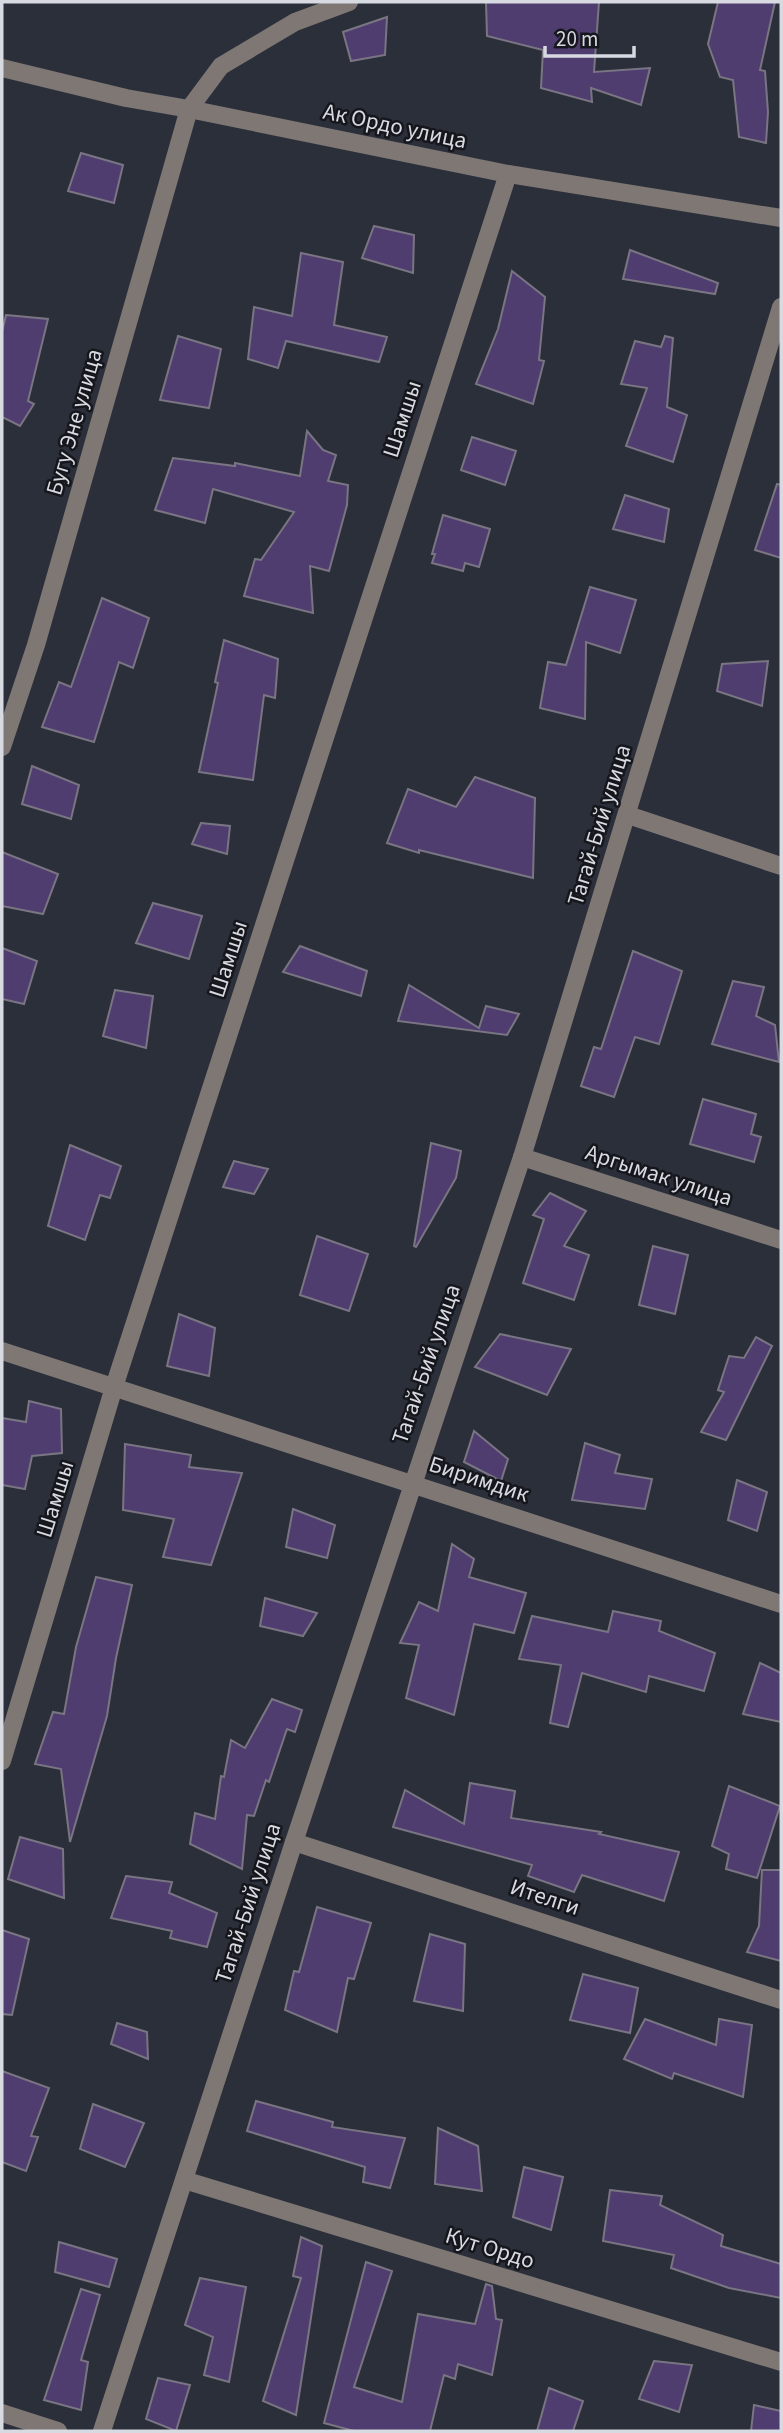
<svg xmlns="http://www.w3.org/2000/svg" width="783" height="2433" font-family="'Source Sans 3',sans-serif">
<rect width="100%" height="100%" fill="#2b2f3a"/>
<g fill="#503d70" stroke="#797582" stroke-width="2">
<polygon points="486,2 599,2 594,72 650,68 641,105 591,88 592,102 541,88 543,50 487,36"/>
<polygon points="718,2 775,2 760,70 765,71 768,112 766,143 739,137 733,80 720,77 708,44"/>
<polygon points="387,17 385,55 351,61 343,32"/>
<polygon points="81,153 123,165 114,203 68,191"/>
<polygon points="374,226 414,235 413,273 362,258"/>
<polygon points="630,250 718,283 715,294 623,279"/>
<polygon points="301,253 343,262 334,325 387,337 379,362 286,341 278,368 248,359 254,307 292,316"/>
<polygon points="512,271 545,297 539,360 544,361 533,404 476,384 498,329"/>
<polygon points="6,315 48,319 28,401 34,404 20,426 2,417 2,332"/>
<polygon points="178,336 221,349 209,408 160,400"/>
<polygon points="665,336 673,338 667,407 687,415 673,462 626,446 647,388 621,384 635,341 661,347"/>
<polygon points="307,431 323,450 336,455 328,481 348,485 347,505 329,571 310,566 313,613 244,596 255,559 261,560 294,512 213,489 205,523 155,510 173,458 235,466 235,463 300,476"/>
<polygon points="472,437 516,451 505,485 461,470"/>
<polygon points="777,484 781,485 781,558 755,550"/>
<polygon points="625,495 669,509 664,542 613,529"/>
<polygon points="443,515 490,529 479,567 465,563 463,571 432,563 435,554 432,554"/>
<polygon points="590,587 636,600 620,653 586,642 585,719 540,708 548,662 566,665"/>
<polygon points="102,598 149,618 133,668 119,662 94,742 42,727 59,682 71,687"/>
<polygon points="224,640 278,659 275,698 264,695 253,780 199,772 218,683 215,682"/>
<polygon points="768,661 762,706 717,691 722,664"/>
<polygon points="32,766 79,785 71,819 22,804"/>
<polygon points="475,777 535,798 533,878 419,850 419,853 387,843 408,789 456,807"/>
<polygon points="201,823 230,826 227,854 192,844"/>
<polygon points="2,852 58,874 43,914 2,906"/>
<polygon points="153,903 202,916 189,959 136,943"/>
<polygon points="300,946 367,971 361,996 283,972"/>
<polygon points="2,948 37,961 24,1004 2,999"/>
<polygon points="633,951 682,971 659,1044 635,1037 614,1097 581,1086 594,1047 601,1049"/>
<polygon points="733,981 764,987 756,1016 775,1025 779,1062 712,1044"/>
<polygon points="409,985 479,1028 486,1006 519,1014 507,1035 398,1021"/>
<polygon points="115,990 153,996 146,1048 103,1036"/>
<polygon points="703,1099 756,1114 751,1134 761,1137 754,1162 690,1144"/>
<polygon points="431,1143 461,1151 456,1178 416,1247 414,1246"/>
<polygon points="70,1145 121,1166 110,1198 100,1195 85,1240 48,1226"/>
<polygon points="234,1161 268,1169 254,1194 223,1187"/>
<polygon points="550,1193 586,1211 564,1246 589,1255 574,1300 523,1283 544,1219 533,1215"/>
<polygon points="317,1236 368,1254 349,1311 300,1295"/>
<polygon points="653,1246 688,1255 675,1314 639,1305"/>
<polygon points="179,1314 215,1328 209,1376 167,1366"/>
<polygon points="500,1334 571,1349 547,1395 475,1367"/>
<polygon points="756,1337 772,1346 726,1440 701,1432 724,1392 718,1390 729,1356 744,1358"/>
<polygon points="29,1401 61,1409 62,1453 32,1456 25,1489 2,1485 2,1418 26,1422"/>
<polygon points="474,1431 508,1459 501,1481 464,1462"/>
<polygon points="585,1443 620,1455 615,1473 652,1479 645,1509 572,1500"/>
<polygon points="125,1444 191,1455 189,1467 242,1473 211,1565 163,1557 174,1519 123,1510"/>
<polygon points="737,1480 767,1492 757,1531 728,1520"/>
<polygon points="293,1509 335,1525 327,1558 286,1547"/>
<polygon points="452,1544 474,1559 469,1577 526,1593 514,1633 474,1624 454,1715 406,1698 419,1645 400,1643 419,1602 438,1611"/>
<polygon points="96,1577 132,1585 116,1658 107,1716 70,1842 61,1769 35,1764 53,1712 64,1714 76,1647"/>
<polygon points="265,1598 317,1613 303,1636 260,1626"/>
<polygon points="613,1611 661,1621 659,1631 715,1653 704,1691 649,1676 646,1692 582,1673 568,1727 550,1723 561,1665 519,1659 532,1616 608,1632"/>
<polygon points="760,1663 781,1673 781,1722 743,1714"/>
<polygon points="272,1699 302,1710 295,1732 287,1729 269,1782 266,1780 254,1816 247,1815 242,1869 190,1844 195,1813 215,1819 221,1776 224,1777 231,1740 245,1748"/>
<polygon points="470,1783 515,1791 511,1818 601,1832 599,1834 679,1852 664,1901 582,1875 574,1892 528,1876 532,1865 393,1827 405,1790 464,1824"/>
<polygon points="729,1786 780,1806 757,1878 726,1869 729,1854 712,1846"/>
<polygon points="20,1837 63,1849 64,1898 8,1879"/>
<polygon points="762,1870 781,1870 781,1961 747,1952 759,1926"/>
<polygon points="126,1876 172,1882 169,1893 217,1913 207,1947 170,1938 172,1931 111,1918"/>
<polygon points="317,1907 371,1923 354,1979 348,1978 337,2032 285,2010 294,1971 299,1972"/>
<polygon points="2,1930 29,1939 12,2015 2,2014"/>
<polygon points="430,1934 465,1944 463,2011 414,2001"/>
<polygon points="583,1974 638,1988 630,2033 570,2020"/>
<polygon points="645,2019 716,2045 719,2019 752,2025 743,2097 674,2073 672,2079 624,2059"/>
<polygon points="117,2023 147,2032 148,2059 111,2044"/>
<polygon points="2,2071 49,2088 31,2136 38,2137 26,2171 2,2162"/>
<polygon points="256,2101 333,2122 332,2127 405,2138 390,2188 363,2182 365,2167 247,2131"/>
<polygon points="93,2104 144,2123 125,2167 80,2149"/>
<polygon points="438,2128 478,2146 482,2191 435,2184"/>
<polygon points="524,2167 563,2177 551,2230 513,2217"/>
<polygon points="610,2190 662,2196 660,2205 723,2235 721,2246 781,2264 781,2298 729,2288 671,2268 674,2255 603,2241"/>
<polygon points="301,2237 322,2246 296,2415 263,2401 301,2278 293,2276"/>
<polygon points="59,2242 117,2259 109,2287 55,2272"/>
<polygon points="366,2262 392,2271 354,2387 402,2402 418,2314 475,2324 486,2284 492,2286 496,2319 502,2320 492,2375 458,2364 455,2379 444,2375 430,2431 354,2431 324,2423"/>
<polygon points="200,2278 246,2287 229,2382 204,2375 213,2337 185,2325"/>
<polygon points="81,2289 100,2295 81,2360 88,2362 81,2410 44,2400"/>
<polygon points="654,2361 692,2365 679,2412 639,2399"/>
<polygon points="158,2378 190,2385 176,2431 146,2419"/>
<polygon points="549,2388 583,2401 573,2431 537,2431"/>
<polygon points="754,2405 781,2411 781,2431 751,2431"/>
</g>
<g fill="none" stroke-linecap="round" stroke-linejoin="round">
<g stroke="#7e7774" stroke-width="18">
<polyline points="2,68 126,98 189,109 508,174 781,218"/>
<polyline points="2,747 36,645 189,109 221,66 295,22 349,2"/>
<polyline points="628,815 781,866"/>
<polyline points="522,1157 781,1240"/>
<polyline points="2,1351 781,1604"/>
<polyline points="2,1761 114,1387 508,174"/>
<polyline points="294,1842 781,2000"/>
<polyline points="184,2180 781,2362"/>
<polyline points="2,2413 58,2431"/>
<polyline points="102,2431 294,1842 522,1157 781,307"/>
</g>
</g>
<g text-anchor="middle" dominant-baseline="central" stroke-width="5" stroke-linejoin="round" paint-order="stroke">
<g font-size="23" fill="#d8dae2" stroke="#15171c">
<text transform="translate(395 126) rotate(12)">Ак Ордо улица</text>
<text transform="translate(402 419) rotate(-72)">Шамшы</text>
<text transform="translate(74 422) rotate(-74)">Бугу Эне улица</text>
<text transform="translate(599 825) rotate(-73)">Тагай-Бий улица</text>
<text transform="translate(228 959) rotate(-72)">Шамшы</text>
<text transform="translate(659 1175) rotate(18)">Аргымак улица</text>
<text transform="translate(426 1364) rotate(-71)">Тагай-Бий улица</text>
<text transform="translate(479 1479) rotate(18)">Биримдик</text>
<text transform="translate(55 1499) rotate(-73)">Шамшы</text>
<text transform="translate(545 1897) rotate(18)">Ителги</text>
<text transform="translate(248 1903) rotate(-72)">Тагай-Бий улица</text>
<text transform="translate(490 2248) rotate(17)">Кут Ордо</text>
</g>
</g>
<rect width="783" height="2433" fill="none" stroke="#d8dae2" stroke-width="7"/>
<path d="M545 46v10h89v-10" fill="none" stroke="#d8dae2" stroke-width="3.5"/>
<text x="556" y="46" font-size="21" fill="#d8dae2" stroke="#15171c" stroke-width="5" paint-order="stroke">20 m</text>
</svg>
